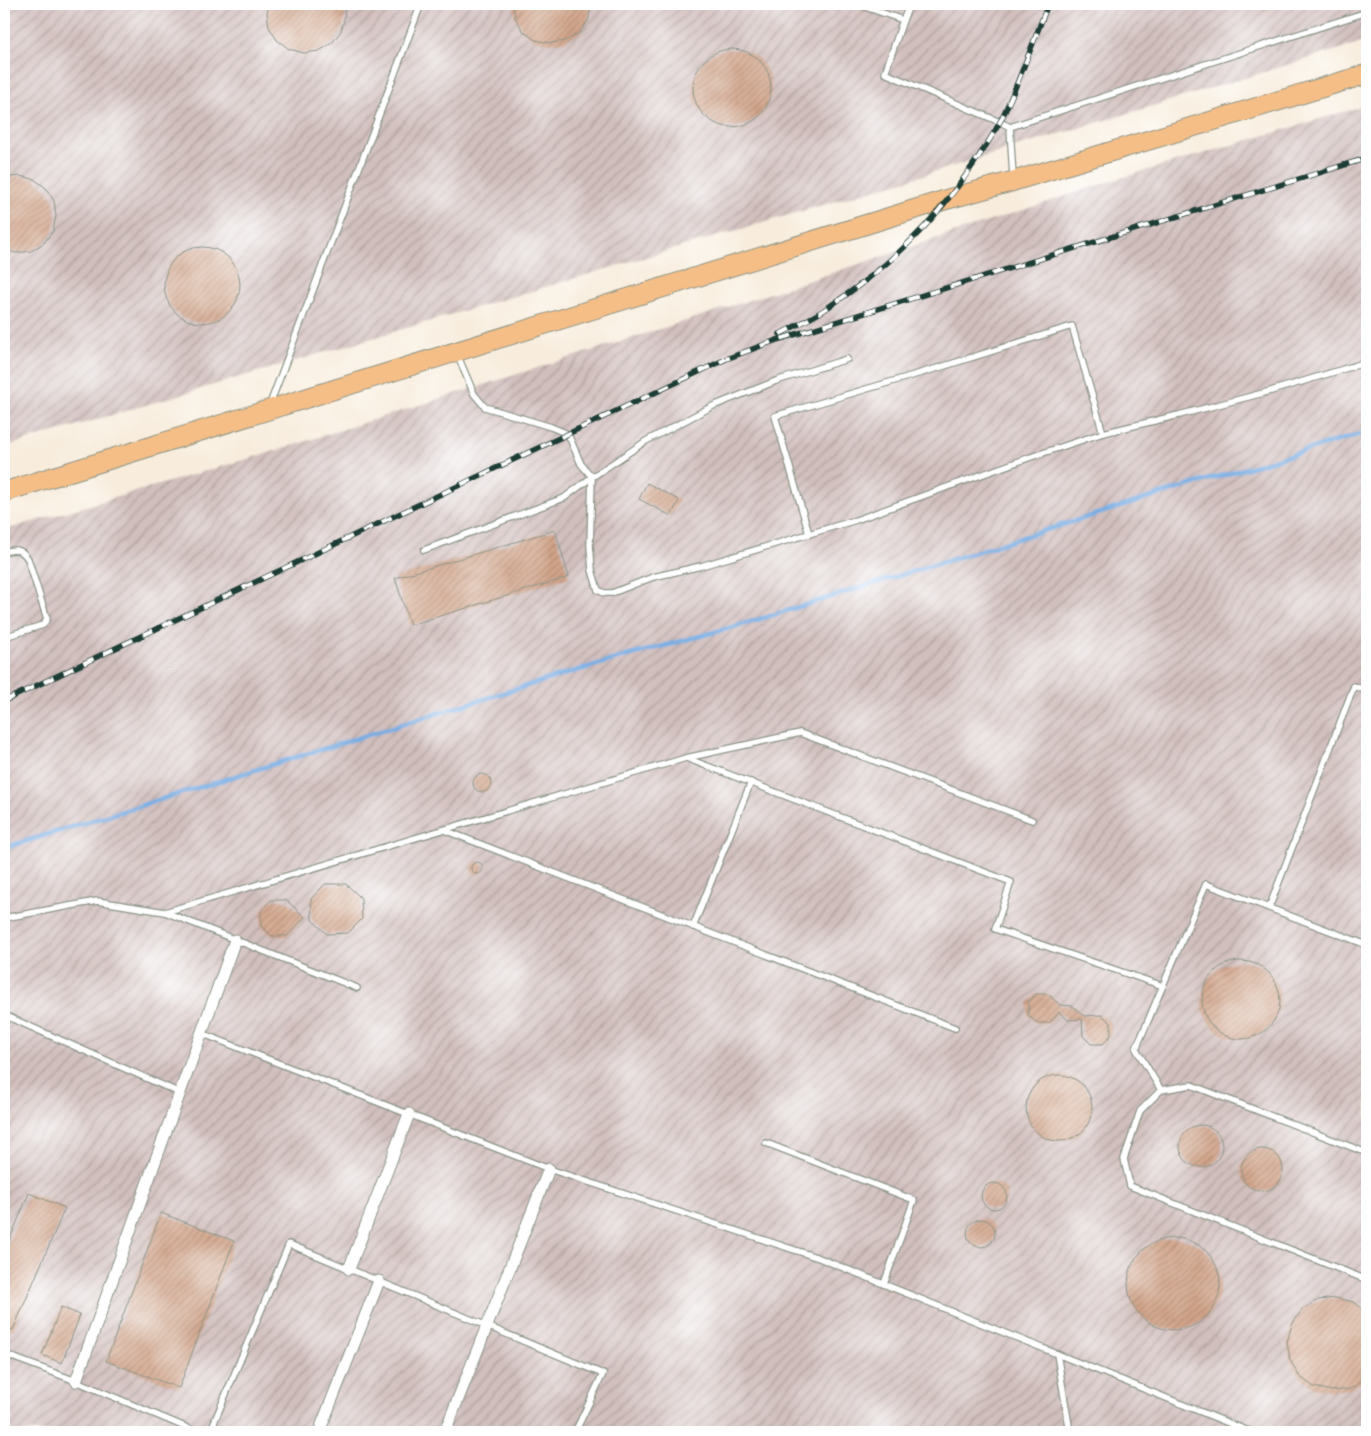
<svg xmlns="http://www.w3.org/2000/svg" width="1371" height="1436" font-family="'IM FELL Double Pica',serif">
<defs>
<pattern id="industrial-furrows" width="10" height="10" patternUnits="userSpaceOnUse" patternTransform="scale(1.25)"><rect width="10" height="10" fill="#d1bfbd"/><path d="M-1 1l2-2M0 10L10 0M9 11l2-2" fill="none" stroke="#a99c9a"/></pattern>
<pattern id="building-hatch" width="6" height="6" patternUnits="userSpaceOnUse" patternTransform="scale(1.25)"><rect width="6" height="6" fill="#d3a58a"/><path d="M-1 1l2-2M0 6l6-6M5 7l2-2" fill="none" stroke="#ab8872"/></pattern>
</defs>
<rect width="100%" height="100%" fill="#fff"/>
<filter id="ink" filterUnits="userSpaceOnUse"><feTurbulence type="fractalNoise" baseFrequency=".02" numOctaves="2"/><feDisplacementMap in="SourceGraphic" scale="10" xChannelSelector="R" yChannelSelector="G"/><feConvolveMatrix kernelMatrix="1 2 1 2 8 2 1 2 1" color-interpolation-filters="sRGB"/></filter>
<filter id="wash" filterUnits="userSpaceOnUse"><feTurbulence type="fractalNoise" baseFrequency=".0096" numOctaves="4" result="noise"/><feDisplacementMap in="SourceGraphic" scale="20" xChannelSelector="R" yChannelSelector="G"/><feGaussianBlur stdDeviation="1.12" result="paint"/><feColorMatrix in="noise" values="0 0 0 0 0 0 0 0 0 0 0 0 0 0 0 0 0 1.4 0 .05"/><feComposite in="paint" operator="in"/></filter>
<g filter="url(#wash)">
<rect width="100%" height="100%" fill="#f8eddd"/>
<g fill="url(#industrial-furrows)">
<polygon points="4,4 1367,4 1367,41 914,178 4,447"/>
<polygon points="1367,105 1367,1432 4,1432 4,530 278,450 698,317 1114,180"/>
</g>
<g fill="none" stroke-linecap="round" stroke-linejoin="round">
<polyline stroke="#77aee5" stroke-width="4.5" points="4,848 503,693 609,661 744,624 1197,483 1367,432"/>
</g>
<g id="blocks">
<g fill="url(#building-hatch)">
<polygon points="269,4 343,4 345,16 341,31 332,43 319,51 304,53 289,49 277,40 269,27 267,13"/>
<polygon points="513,4 592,4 588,21 579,33 565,41 551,43 535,40 523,31 515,17"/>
<circle cx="732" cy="88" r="39"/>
<polygon points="19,176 34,179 46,188 54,201 56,216 53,231 44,243 31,251 16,253 4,250 4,178"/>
<circle cx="202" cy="285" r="38"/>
<polygon points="647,483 679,500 671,516 639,499"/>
<polygon points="555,530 569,577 410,625 395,578"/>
<circle cx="482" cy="783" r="9"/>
<circle cx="477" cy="868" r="6"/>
<polygon points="325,884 346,884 361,898 362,919 348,933 327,934 312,920 311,899"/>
<polygon points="271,900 286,900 305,917 287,936 272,936 261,926 261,911"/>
<circle cx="1241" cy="1000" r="39"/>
<polygon points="1036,994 1048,994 1060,1005 1073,1006 1084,1016 1102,1015 1111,1023 1111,1035 1103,1044 1091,1044 1083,1036 1082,1019 1068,1020 1059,1012 1049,1023 1037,1023 1028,1015 1028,1003"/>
<circle cx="1059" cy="1108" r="33"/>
<circle cx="1201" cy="1146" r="21"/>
<circle cx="1262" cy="1170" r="21"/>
<circle cx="994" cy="1196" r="13"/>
<polygon points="29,1193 65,1208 13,1330 4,1327 4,1253"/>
<polygon points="161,1213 234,1241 179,1388 106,1361"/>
<circle cx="981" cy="1233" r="14"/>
<circle cx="1174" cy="1284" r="46"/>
<polygon points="1336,1298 1354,1302 1367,1312 1367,1378 1350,1389 1332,1391 1314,1387 1299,1376 1290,1360 1287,1342 1292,1324 1302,1310 1318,1300"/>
<polygon points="61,1307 80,1315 62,1363 42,1355"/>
</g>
</g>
</g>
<g filter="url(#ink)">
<use href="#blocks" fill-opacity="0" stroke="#8c9588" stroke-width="1"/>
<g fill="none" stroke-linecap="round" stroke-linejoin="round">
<defs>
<g id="service">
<polyline points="857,4 903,20"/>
<polyline points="910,4 903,20 885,73 1000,122 1010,127 1367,12"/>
<polyline points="1010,127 1013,177"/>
<polyline points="457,354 474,394 485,407 551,427 568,434 581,464 592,477 590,545 592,570 598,590 604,593 612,593 653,577 701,566 856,520 1028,458 1103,433 1179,415 1271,391 1367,362"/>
<polyline points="270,404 421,4"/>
<polyline points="809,534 775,416 938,368 1072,326 1103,433"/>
<polyline points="424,550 564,498 592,477 646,441 713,406 776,381 847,359"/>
<path d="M 4,552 C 15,549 21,548 28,559 L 47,619 L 43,625 L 4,637"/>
<polyline points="686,758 1011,882 995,929 1163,986"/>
<polyline points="444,830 955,1028"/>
<polyline points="1269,908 1354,686 1367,691"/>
<polyline points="165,912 357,988"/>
<polyline points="4,918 97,901 165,912 686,758 800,733 1032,820"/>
<polyline points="693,927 751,782"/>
<polyline points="4,1015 180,1093"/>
<polyline points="201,1033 549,1169 819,1258 1057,1354 1070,1432"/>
<polyline points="1161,1090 1136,1049 1206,884 1367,945"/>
<polyline points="766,1143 914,1200 884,1284"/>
<polyline points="1367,1153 1191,1085 1161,1090 1140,1111 1124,1159 1130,1186 1367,1280"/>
<polyline points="4,1354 76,1381 197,1432"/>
<polyline points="1057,1354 1251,1432"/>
<polyline points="210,1432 289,1244 603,1374 575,1432"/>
</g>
<g id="minor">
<polyline points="349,1269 409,1114"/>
<polyline points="76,1381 235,940"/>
<polyline points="319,1432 379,1281"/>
<polyline points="445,1432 549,1169"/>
</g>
<polyline id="primary" points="4,492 948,199 1014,181 1367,74"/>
</defs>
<use href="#service" stroke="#8c9588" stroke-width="8"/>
<use href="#minor" stroke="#8c9588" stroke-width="13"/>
<use href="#primary" stroke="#8c9588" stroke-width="21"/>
<use href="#service" stroke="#fff" stroke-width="5.5"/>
<use href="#minor" stroke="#fff" stroke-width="11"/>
<use href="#primary" stroke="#f6be87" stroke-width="19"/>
<defs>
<g id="rail">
<path d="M 780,334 C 795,326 810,319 824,310 C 887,269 933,225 975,162 C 984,149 993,135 1001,120 C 1019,82 1033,43 1048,4"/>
<polyline points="4,701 726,359 774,341 1367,158"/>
</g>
</defs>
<use href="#rail" stroke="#1f3d34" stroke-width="5.5"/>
<use href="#rail" stroke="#fff" stroke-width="4" stroke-dasharray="11" stroke-linecap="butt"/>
</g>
</g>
<rect width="1371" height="1436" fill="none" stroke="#fff" stroke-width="20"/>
</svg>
